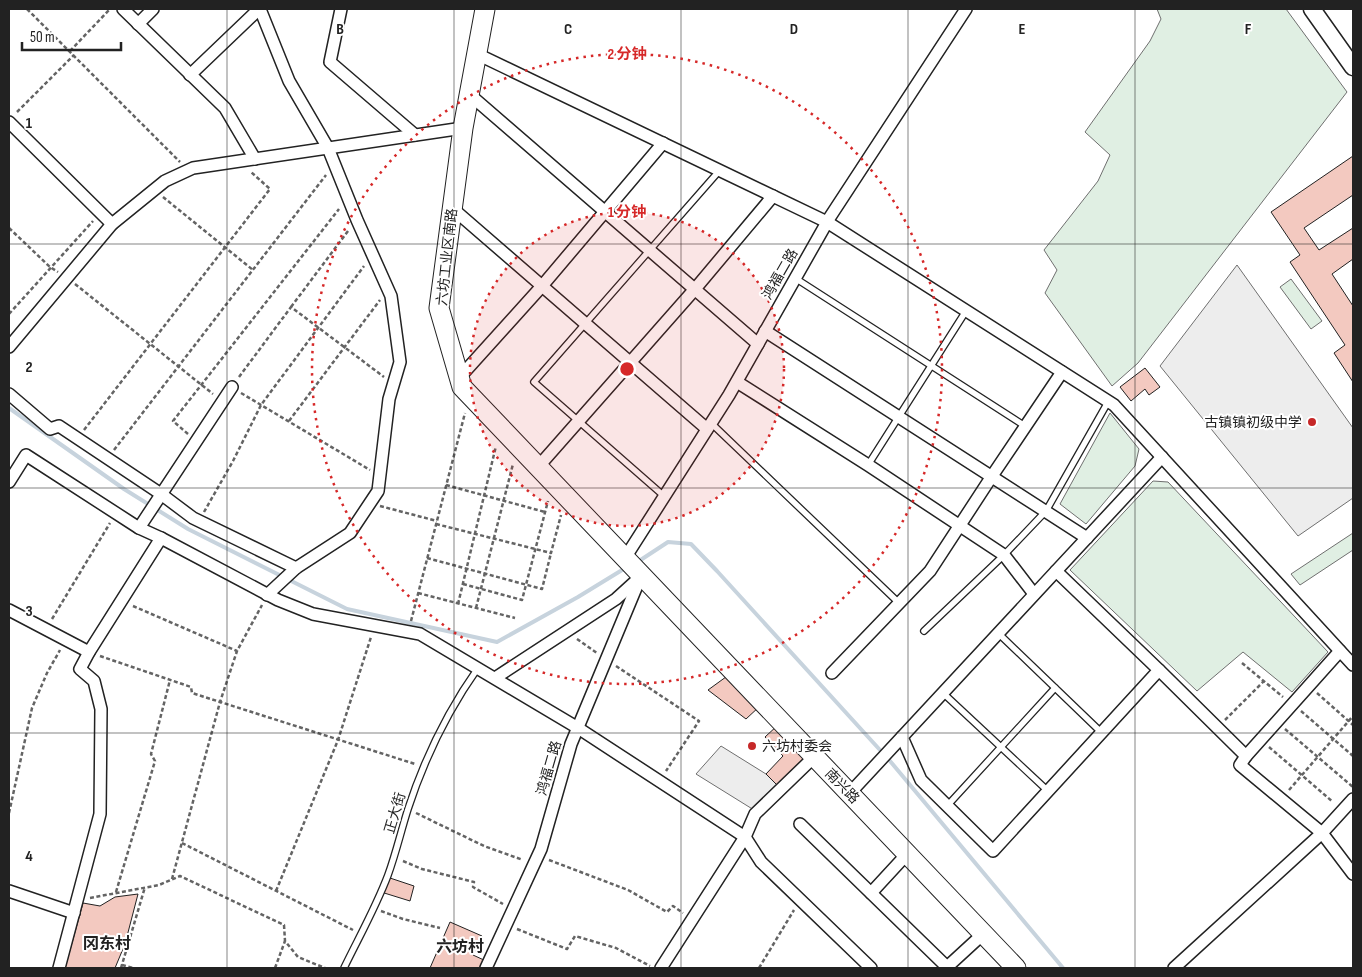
<svg xmlns="http://www.w3.org/2000/svg" width="1362" height="977" font-family="'Sofia Sans Condensed','Noto Sans SC',sans-serif">
<rect width="100%" height="100%" fill="#fff"/>
<g fill="#e0efe3" stroke="#6f6f6f">
<polygon points="1157,9 1286,9 1347,92 1138,363 1112,386 1045,293 1057,270 1044,250 1098,181 1110,155 1085,132 1150,41 1161,19"/>
<polygon points="1291,279 1322,321 1311,329 1280,287"/>
<polygon points="1110,413 1139,449 1135,466 1086,524 1060,504"/>
<polygon points="1153,481 1168,482 1328,652 1292,692 1243,652 1197,691 1070,570"/>
<polygon points="1353,533 1353,550 1300,585 1291,574"/>
</g>
<g fill="#ededed" stroke="#6f6f6f">
<polygon points="1237,265 1353,428 1353,498 1298,536 1160,366"/>
<polygon points="721,746 766,774 778,786 754,810 696,774"/>
</g>
<g fill="none" stroke-linecap="round" stroke-linejoin="round">
<g stroke="#c7d3dd" stroke-width="4">
<polyline points="9,408 124,489 188,529 347,609 497,642 578,597 627,567"/>
<polyline points="636,563 668,542 691,544 717,571 890,761 1063,968"/>
</g>
</g>
<g fill="#f3c9c0" stroke="#222">
<polygon points="1353,156 1353,195 1304,228 1319,250 1353,228 1353,259 1332,274 1353,306 1353,382 1334,353 1345,345 1290,262 1300,255 1271,212"/>
<polygon points="1145,368 1160,387 1149,395 1145,389 1131,401 1120,387"/>
<polygon points="730,674 760,706 746,719 708,690"/>
<polygon points="778,725 808,757 778,786 766,774 783,756 765,737"/>
<polygon points="387,877 414,886 410,901 381,892"/>
<polygon points="138,894 125,944 115,968 65,968 83,903 100,906 115,897"/>
<polygon points="450,922 482,936 473,955 486,961 483,968 430,968"/>
</g>
<g fill="none" stroke-linecap="round" stroke-linejoin="round">
<defs>
<g id="lane">
<polyline points="795,278 1025,426"/>
<polyline points="711,423 899,603"/>
<polyline points="868,465 966,311"/>
<polyline points="664,496 534,382 720,170"/>
<polyline points="924,631 1004,555 1046,511 1108,402"/>
<polyline points="998,633 1102,733"/>
<polyline points="943,693 1048,791"/>
<polyline points="947,806 1055,688"/>
<path d="M 344,968 C 359,937 376,907 388,875 C 396,853 401,831 408,809 C 424,760 449,709 478,668"/>
</g>
<g id="street">
<polyline points="123,9 225,108 255,159"/>
<polyline points="260,9 289,81 328,148 357,220 391,296 400,362 389,399 378,491 350,533 296,568 267,595"/>
<polyline points="341,9 330,62 415,135"/>
<polyline points="138,24 153,9"/>
<polyline points="477,54 827,222 1114,405 1353,665"/>
<polyline points="190,75 259,9"/>
<polyline points="469,94 758,344"/>
<polyline points="9,122 112,224"/>
<polyline points="452,208 707,429"/>
<polyline points="765,331 1087,538"/>
<polyline points="9,347 112,224 165,181 193,168 463,128"/>
<polyline points="459,378 542,286 663,143"/>
<polyline points="737,382 868,465 1004,555 1034,594"/>
<polyline points="9,394 50,429 59,426 161,494 193,518 296,568"/>
<polyline points="538,467 695,289 773,196"/>
<polyline points="9,482 26,455 139,528 161,538 278,600 313,614 420,634 578,728 745,837 761,862 871,968"/>
<polyline points="139,528 232,387"/>
<polyline points="625,558 729,395 830,217 966,9"/>
<polyline points="9,610 89,652"/>
<polyline points="1159,670 1246,756 1240,765 1322,833 1174,968"/>
<polyline points="832,673 930,571 992,476 1062,372"/>
<polyline points="495,678 616,599 638,579"/>
<polyline points="902,737 921,780 993,851 1159,670 1056,571"/>
<polyline points="1246,756 1340,651"/>
<polyline points="849,794 1162,457"/>
<polyline points="1353,799 1322,833 1353,874"/>
<polyline points="800,824 947,967"/>
<polyline points="9,891 74,913"/>
<polyline points="871,893 907,854"/>
<polyline points="59,968 100,814 101,709 94,681 80,669 89,652 161,538"/>
<polyline points="486,968 541,849 571,744 641,576"/>
<polyline points="661,968 745,837 755,814 814,757"/>
<polyline points="946,968 983,934"/>
</g>
<polyline id="secondary" points="1312,9 1353,67"/>
<polyline id="primary" points="485,9 463,128 439,308 462,387 1016,968"/>
</defs>
<use href="#lane" stroke="#222" stroke-width="8"/>
<use href="#street" stroke="#222" stroke-width="14"/>
<use href="#secondary" stroke="#222" stroke-width="19"/>
<use href="#primary" stroke="#222" stroke-width="21"/>
<g stroke="#646464" stroke-width="2.5" stroke-dasharray="4 2.5" stroke-linecap="butt">
<polyline points="27,9 180,162"/>
<polyline points="70,51 110,9"/>
<polyline points="17,112 74,55"/>
<polyline points="163,197 253,270"/>
<polyline points="9,228 50,267 58,272"/>
<polyline points="75,284 213,394"/>
<polyline points="291,307 348,231"/>
<polyline points="9,314 93,221"/>
<polyline points="239,377 291,307 384,377"/>
<polyline points="241,393 370,470"/>
<polyline points="289,421 380,300"/>
<polyline points="84,430 270,189 251,172"/>
<polyline points="188,434 173,421 339,209"/>
<polyline points="114,450 326,175"/>
<polyline points="446,485 545,512"/>
<polyline points="380,506 437,521"/>
<polyline points="204,512 233,461 261,405 364,266"/>
<polyline points="436,524 551,553 561,515"/>
<polyline points="427,558 542,589 551,553"/>
<polyline points="463,584 522,600 548,501"/>
<polyline points="418,593 515,618"/>
<polyline points="458,604 496,446"/>
<polyline points="133,606 237,651"/>
<polyline points="476,608 513,464"/>
<polyline points="52,619 110,523"/>
<polyline points="411,621 465,413"/>
<polyline points="577,639 597,653"/>
<polyline points="100,656 191,687 192,693 415,764"/>
<polyline points="1242,663 1283,697"/>
<polyline points="616,666 699,721 666,771"/>
<polyline points="1317,693 1353,725"/>
<polyline points="1301,711 1353,756"/>
<polyline points="1225,720 1264,681"/>
<polyline points="1285,729 1353,787"/>
<polyline points="1269,747 1333,802"/>
<polyline points="1289,790 1353,716"/>
<polyline points="9,813 32,708 47,673 60,650"/>
<polyline points="416,813 484,846 523,860"/>
<polyline points="182,843 353,930"/>
<polyline points="549,860 628,890 667,912 673,906 683,913"/>
<polyline points="403,861 422,869 474,882 473,887 503,904"/>
<polyline points="172,879 220,702 237,651 262,605"/>
<polyline points="276,891 338,740 371,637"/>
<polyline points="116,892 155,761 151,754 170,680"/>
<polyline points="90,898 159,885 180,876 284,925 285,941 298,957 325,968"/>
<polyline points="381,911 403,919 440,928"/>
<polyline points="517,929 567,949 575,936 616,948 650,966"/>
<polyline points="122,965 133,968"/>
<polyline points="121,968 145,887"/>
<polyline points="275,968 285,941"/>
<polyline points="759,968 794,910"/>
</g>
<use href="#lane" stroke="#fff" stroke-width="5.5"/>
<use href="#street" stroke="#fff" stroke-width="11"/>
<use href="#secondary" stroke="#fff" stroke-width="16"/>
<use href="#primary" stroke="#fff" stroke-width="19"/>
</g>
<path fill="none" stroke="#222" stroke-width="1" stroke-opacity="0.55" d="M 227,9 L 227,968M 454,9 L 454,968M 681,9 L 681,968M 908,9 L 908,968M 1135,9 L 1135,968M 9,244 L 1353,244M 9,488 L 1353,488M 9,733 L 1353,733"/>
<circle cx="627" cy="369" r="157" fill="#d62828" fill-opacity=".12"/>
<g fill="none" stroke="#d62828" stroke-width="2.5" stroke-dasharray="2.5 5">
<circle cx="627" cy="369" r="157"/>
<circle cx="627" cy="369" r="315"/>
</g>
<g fill="#c62828" stroke="#fff" stroke-width="2">
<circle cx="1312" cy="422" r="5"/>
<circle cx="752" cy="746" r="5"/>
</g>
<g text-anchor="middle" dominant-baseline="central" stroke-width="4" stroke-linejoin="round" paint-order="stroke">
<g font-size="14" fill="#222" stroke="#fff">
<text transform="translate(447 257) rotate(-84)">六坊工业区南路</text>
<text transform="translate(780 274) rotate(-60)">鸿福二路</text>
<text transform="translate(549 768) rotate(-74)">鸿福二路</text>
<text transform="translate(842 786) rotate(46)">南兴路</text>
<text transform="translate(395 813) rotate(-73)">正大街</text>
</g>
<g font-size="14" fill="#222" stroke="#fff" text-anchor="end">
<text x="1302" y="422">古镇镇初级中学</text>
<text x="762" y="746" text-anchor="start">六坊村委会</text>
</g>
<g font-size="16" font-weight="bold" fill="#222" stroke="#fff">
<text x="107" y="944">冈东村</text>
<text x="460" y="947">六坊村</text>
</g>
</g>
<g font-size="16" text-anchor="middle" font-weight="bold" fill="#222" stroke="#fff" stroke-width="4" stroke-linejoin="round" paint-order="stroke">
<text x="340" y="34">B</text>
<text x="568" y="34">C</text>
<text x="794" y="34">D</text>
<text x="1022" y="34">E</text>
<text x="1248" y="34">F</text>
<text x="29" y="128">1</text>
<text x="29" y="372">2</text>
<text x="29" y="616">3</text>
<text x="29" y="861">4</text>
</g>
<circle cx="627" cy="369" r="8" fill="#d62828" stroke="#fff" stroke-width="2.5"/>
<g font-size="15" text-anchor="middle" font-weight="bold" fill="#d62828" stroke="#fff" stroke-width="4" stroke-linejoin="round" paint-order="stroke">
<text x="627" y="59">2 分钟</text>
<text x="627" y="217">1 分钟</text>
</g>
<rect width="1362" height="977" fill="none" stroke="#222222" stroke-width="20"/>
<path d="M22 42v8h99v-8" fill="none" stroke="#222222" stroke-width="2.5"/>
<text x="30" y="42" font-size="15" fill="#222222" stroke="#ffffff" stroke-width="4" paint-order="stroke">50 m</text>
</svg>
